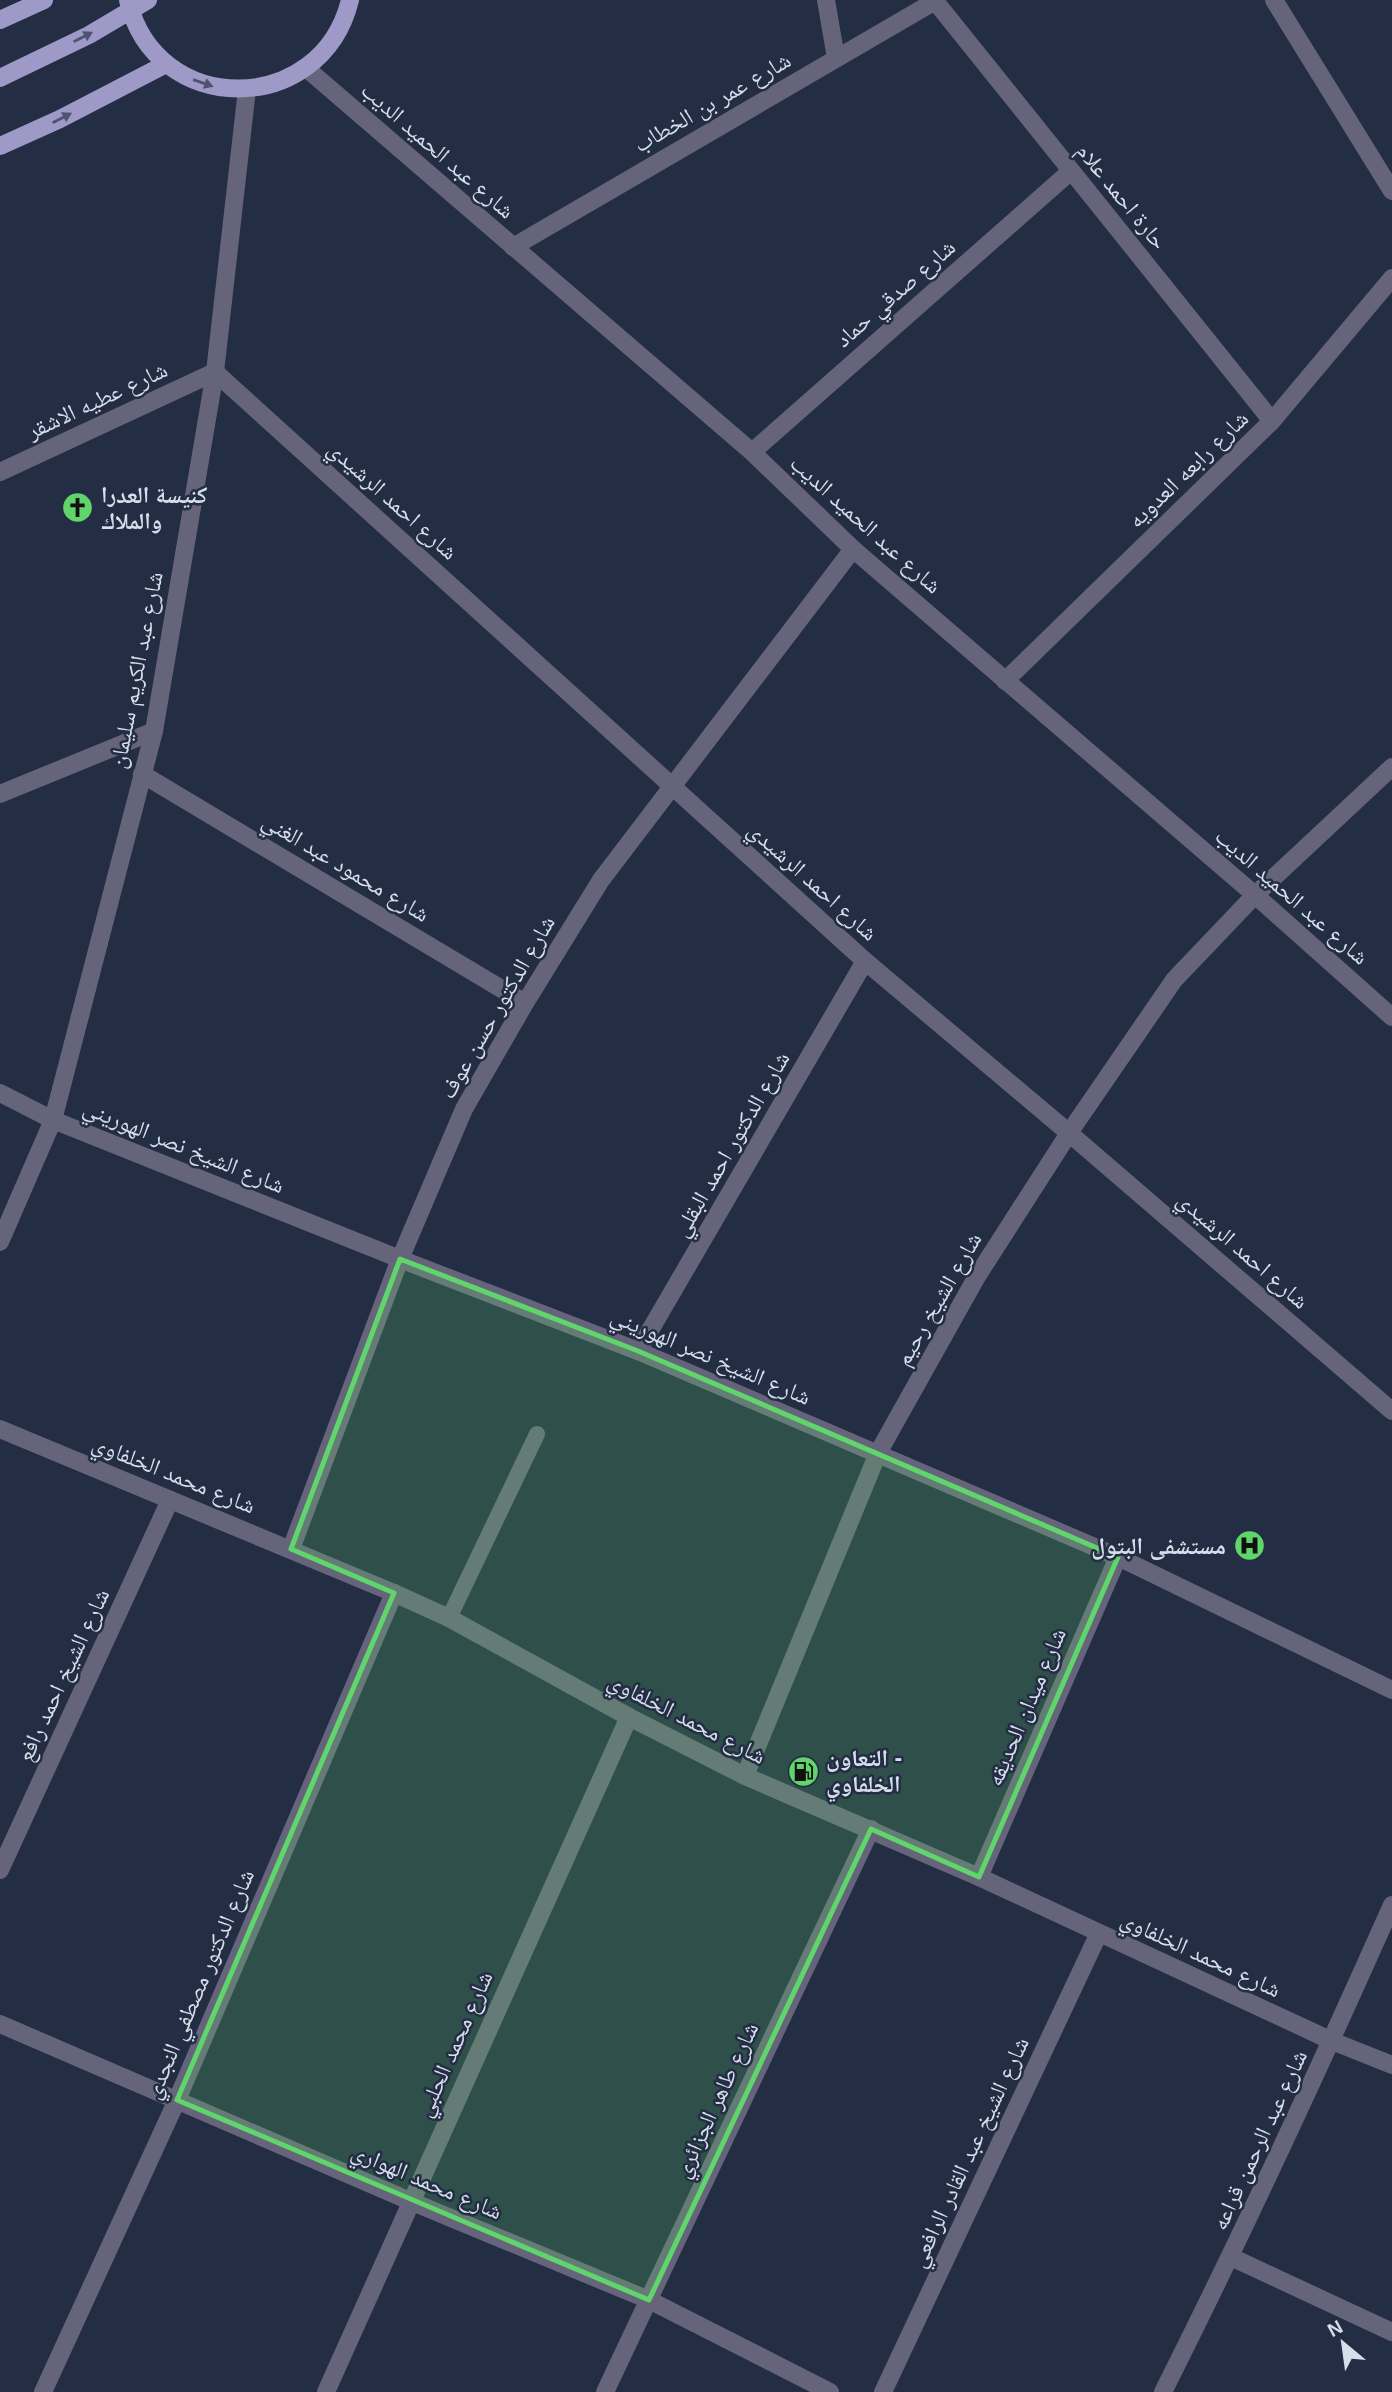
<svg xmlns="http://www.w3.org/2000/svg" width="1392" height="2392" font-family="Arial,'Noto Naskh Arabic',sans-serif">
<rect width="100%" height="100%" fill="#232d43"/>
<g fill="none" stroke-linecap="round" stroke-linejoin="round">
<polyline stroke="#66647a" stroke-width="16" points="449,1618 537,1434"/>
<g stroke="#66647a" stroke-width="18">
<polyline points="826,0 836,58"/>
<polyline points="1274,0 1392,191"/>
<polyline points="935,1 1272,421"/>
<polyline points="513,247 937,0"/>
<polyline points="752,452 1071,171"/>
<polyline points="0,472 215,372 865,961 1069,1133 1392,1411"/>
<polyline points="1005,681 1272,421 1392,278"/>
<polyline points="142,774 525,1003"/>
<polyline points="0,794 154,731"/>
<polyline points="0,1093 53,1120 400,1259 638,1351 1118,1557 1392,1690"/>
<polyline points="0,1242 53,1120 154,731 215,372 247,89"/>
<polyline points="638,1351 865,961"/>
<polyline points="0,1429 394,1593 449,1618 629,1717 745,1776 979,1877 1332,2041 1392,2065"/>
<polyline points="291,1549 400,1259 464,1109 525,1003 601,880 853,549"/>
<polyline points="745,1776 878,1453 976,1278 1069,1133 1174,980 1255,895 1392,767"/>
<polyline points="0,1870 170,1500"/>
<polyline points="979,1877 1118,1557"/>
<polyline points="0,2024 410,2201 649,2300 830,2392"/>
<polyline points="1231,2257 1392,2332"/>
<polyline points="43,2392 177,2100 394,1593"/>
<polyline points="326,2392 629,1717"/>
<polyline points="605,2392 871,1829"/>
<polyline points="883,2392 1099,1933"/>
<path d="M 1163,2392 C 1244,2231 1319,2069 1392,1905"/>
</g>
<polyline stroke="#66647a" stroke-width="18" points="306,68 752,452 853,549 1255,895 1392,1017"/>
<g stroke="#9e99c6" stroke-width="18">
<path d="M 128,0 C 155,118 321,118 350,0"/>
<polyline points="0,20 44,0"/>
<polyline points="0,146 60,119 166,64"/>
</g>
<polyline stroke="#9e99c6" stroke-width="18" points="0,78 89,35 148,0"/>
</g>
<defs><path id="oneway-solid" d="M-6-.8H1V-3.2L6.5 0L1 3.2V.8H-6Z" transform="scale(1.75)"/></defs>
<g fill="#4e5371">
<use href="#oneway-solid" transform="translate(83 37) rotate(-27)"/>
<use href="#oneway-solid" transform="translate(203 83) rotate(19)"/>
<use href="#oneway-solid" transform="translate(62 118) rotate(-27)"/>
</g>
<path fill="#5fd56b" fill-opacity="0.2" stroke="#5fd56b" stroke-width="5" stroke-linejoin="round" d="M 400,1259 L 638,1351 L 1118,1557 L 979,1877 L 871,1829 L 649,2300 L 177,2100 L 394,1593 L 291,1549 Z"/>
<defs>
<symbol id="church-disc" viewBox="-11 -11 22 22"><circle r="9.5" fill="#5fd56b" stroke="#232d43"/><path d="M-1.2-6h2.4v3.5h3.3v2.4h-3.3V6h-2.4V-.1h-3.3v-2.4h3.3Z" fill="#111"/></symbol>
<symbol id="hospital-disc" viewBox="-11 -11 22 22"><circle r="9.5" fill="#5fd56b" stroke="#232d43"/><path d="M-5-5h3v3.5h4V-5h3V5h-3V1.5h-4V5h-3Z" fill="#111"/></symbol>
<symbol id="fuel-disc" viewBox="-11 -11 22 22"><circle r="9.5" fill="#5fd56b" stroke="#232d43"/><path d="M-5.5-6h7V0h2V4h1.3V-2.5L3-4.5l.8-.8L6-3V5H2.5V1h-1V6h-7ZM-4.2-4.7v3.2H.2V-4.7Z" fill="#111"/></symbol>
</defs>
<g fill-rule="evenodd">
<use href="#church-disc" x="60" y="490" width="35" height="35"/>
<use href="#hospital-disc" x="1232" y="1528" width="35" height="35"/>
<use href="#fuel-disc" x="786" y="1754" width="35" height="35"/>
</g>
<g text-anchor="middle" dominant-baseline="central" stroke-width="5" stroke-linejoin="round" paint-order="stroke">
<g font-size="23" fill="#d6ddeb" stroke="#232d43">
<text transform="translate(712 102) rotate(-30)">شارع عمر بن الخطاب</text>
<text transform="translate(438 150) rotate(41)">شارع عبد الحميد الديب</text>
<text transform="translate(1122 196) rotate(51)">حارة احمد علام</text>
<text transform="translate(895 293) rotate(-41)">شارع صدقي حماد</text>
<text transform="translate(97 400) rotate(-25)">شارع عطيه الاشقر</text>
<text transform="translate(1188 469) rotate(-44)">شارع رابعه العدويه</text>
<text transform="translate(393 500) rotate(42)">شارع احمد الرشيدي</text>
<text transform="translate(866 524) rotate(42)">شارع عبد الحميد الديب</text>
<text transform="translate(136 670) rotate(-79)">شارع عبد الكريم سليمان</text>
<text transform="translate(346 867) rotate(31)">شارع محمود عبد الغني</text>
<text transform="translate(813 881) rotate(42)">شارع احمد الرشيدي</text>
<text transform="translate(1292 896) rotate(41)">شارع عبد الحميد الديب</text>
<text transform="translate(497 1007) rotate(-60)">شارع الدكتور حسن عوف</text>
<text transform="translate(731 1144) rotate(-60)">شارع الدكتور احمد البقلي</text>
<text transform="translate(184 1146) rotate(22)">شارع الشيخ نصر الهوريني</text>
<text transform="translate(1243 1250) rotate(41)">شارع احمد الرشيدي</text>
<text transform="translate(938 1299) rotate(-60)">شارع الشيخ رحيم</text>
<text transform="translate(711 1356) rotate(23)">شارع الشيخ نصر الهوريني</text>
<text transform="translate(174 1474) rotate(22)">شارع محمد الخلفاوي</text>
<text transform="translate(63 1675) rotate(-65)">شارع الشيخ احمد رافع</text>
<text transform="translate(1026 1707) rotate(-67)">شارع ميدان الحديقه</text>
<text transform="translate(687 1718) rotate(27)">شارع محمد الخلفاوي</text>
<text transform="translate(1201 1954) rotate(25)">شارع محمد الخلفاوي</text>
<text transform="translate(199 1984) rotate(-67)">شارع الدكتور مصطفي النجدي</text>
<text transform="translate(454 2044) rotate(-66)">شارع محمد الحلبي</text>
<text transform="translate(716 2100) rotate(-65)">شارع طاهر الجزائري</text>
<text transform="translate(1259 2140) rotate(-65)">شارع عبد الرحمن قراعه</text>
<text transform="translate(969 2152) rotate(-65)">شارع الشيخ عبد القادر الرافعي</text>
<text transform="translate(427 2181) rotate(23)">شارع محمد الهواري</text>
</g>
<g font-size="23" font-weight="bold" fill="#d6ddeb" stroke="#232d43" text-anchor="start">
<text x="101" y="495">كنيسة العدرا<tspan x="101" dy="26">والملاك</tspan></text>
<text x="1226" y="1546" text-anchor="end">مستشفى البتول</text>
<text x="826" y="1758">التعاون -<tspan x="826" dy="26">الخلفاوي</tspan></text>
</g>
</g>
<g transform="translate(1343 2343) rotate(331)" stroke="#232d43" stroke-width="5" paint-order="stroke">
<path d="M0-5L12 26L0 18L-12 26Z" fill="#d6ddeb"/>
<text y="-10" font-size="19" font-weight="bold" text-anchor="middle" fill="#d6ddeb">N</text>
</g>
</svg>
